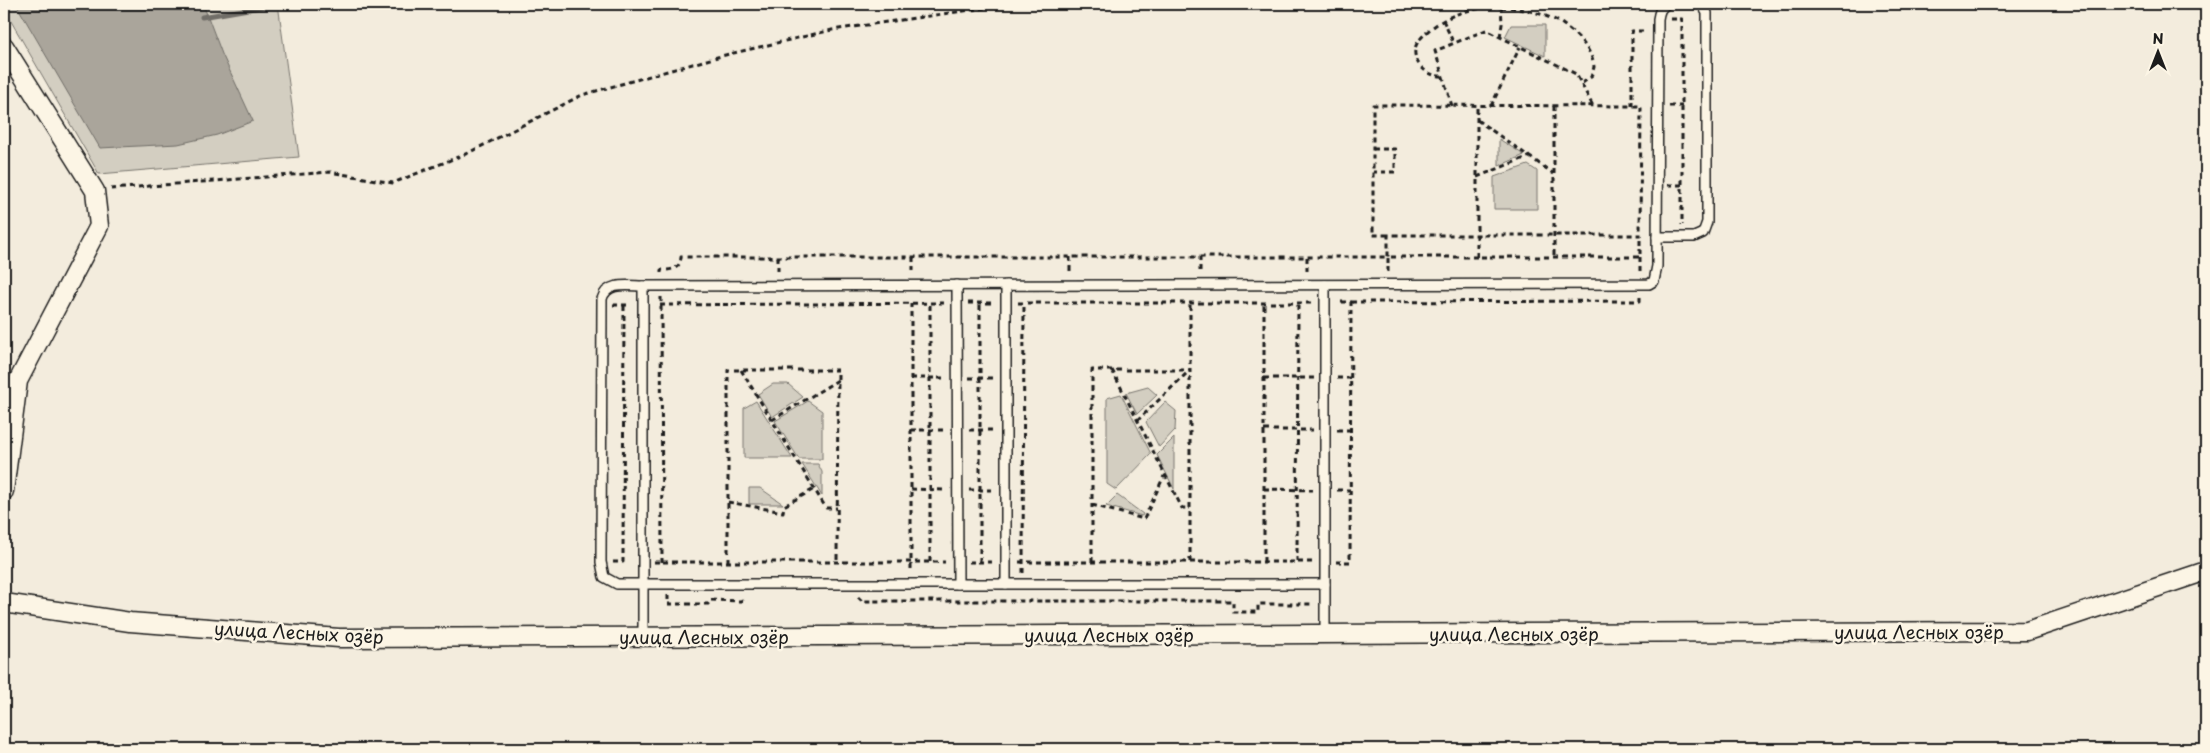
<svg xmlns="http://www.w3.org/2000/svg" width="2210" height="753" font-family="'Playpen Sans',sans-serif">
<rect width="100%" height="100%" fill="#f3ecdd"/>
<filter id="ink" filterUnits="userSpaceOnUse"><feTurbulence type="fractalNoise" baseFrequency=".02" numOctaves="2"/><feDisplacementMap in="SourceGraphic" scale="10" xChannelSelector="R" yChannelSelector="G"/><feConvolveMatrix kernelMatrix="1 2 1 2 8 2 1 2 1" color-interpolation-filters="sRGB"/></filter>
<g filter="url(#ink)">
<g fill="#d3cec1" stroke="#78756e">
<polygon points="4,4 278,4 299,157 99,174 4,9"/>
<polygon points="1511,25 1545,25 1545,56 1505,37"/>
<polygon points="1499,139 1524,155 1499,166"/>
<polygon points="1528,165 1537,171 1537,209 1494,209 1494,177"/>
<polygon points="773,384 788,384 803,397 772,417 758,394"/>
<polygon points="1148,387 1157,395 1137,414 1126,393"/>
<polygon points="1121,394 1151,454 1116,490 1107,484 1107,398"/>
<polygon points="756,401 792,458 744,458 744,408"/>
<polygon points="808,401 822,411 822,459 799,459 775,421"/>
<polygon points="1165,402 1176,411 1175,430 1159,447 1146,422"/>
<polygon points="1174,438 1174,489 1157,455"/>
<polygon points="802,464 818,464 822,472 822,496"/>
<polygon points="749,488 760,488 783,504 749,504"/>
<polygon points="1117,495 1143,514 1142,516 1106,506"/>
</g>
<polygon fill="#aaa59b" stroke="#716e68" points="16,4 203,4 222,54 253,121 217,135 178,144 100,148"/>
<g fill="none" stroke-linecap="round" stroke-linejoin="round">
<polyline stroke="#716e68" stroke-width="5" points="202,17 278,4"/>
<defs>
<g id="lane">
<polyline points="1657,237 1694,237 1703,233 1707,222 1707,13 1703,6 1699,4"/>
<polyline points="957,285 958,584"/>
<polyline points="1006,285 1006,584"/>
<path d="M 643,286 C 629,286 607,281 602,299 L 601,562 L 604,577 L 617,584 L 1325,584 L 1325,285"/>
<polyline points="1325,584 1325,634"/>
<path d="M 643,636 L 643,286 L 1649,284 L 1654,281 L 1657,266 L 1658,19 C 1659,13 1660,7 1667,4"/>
</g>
<g id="street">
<polyline points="4,46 95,191 99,226 18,381 4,491"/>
<polyline points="4,603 130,622 339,638 2027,631 2206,571"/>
</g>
</defs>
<use href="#lane" stroke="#1c1c1c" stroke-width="12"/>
<use href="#street" stroke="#1c1c1c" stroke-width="21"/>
<g stroke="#1c1c1c" stroke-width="3" stroke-dasharray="5 4" stroke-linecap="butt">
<polyline points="1671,19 1682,19 1682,225"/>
<polyline points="1443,20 1454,44"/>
<polyline points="1500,37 1502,24 1501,4"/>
<path d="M 1442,76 C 1423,77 1405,54 1421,38 C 1455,0 1519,0 1561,23 C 1575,33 1592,48 1594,67 L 1591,77 L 1581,84"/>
<polyline points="1452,106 1435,51 1486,30 1576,74 1593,106"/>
<polyline points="1491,106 1520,47"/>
<polyline points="1554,106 1554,257"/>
<polyline points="1632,106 1632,31 1646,31"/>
<polyline points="1669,106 1682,106"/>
<polyline points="1477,120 1554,174"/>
<polyline points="1373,149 1395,149 1395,172 1373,172"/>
<polyline points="1477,177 1530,156"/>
<polyline points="1668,185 1682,185"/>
<polyline points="111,189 330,172 393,183 468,153 582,95 721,56 832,30 1012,4"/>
<polyline points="778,257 778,274"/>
<polyline points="913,257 913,274"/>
<polyline points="1070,257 1070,274"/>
<polyline points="1200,257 1200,274"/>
<polyline points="1307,257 1307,274"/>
<polyline points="1477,257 1477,106"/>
<polyline points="1640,271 1640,257"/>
<polyline points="1388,272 1388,257 1640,257 1640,235"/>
<path d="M 661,273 L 661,270 C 671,270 680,270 681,257 L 1388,257 L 1388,235 L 1640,235 L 1641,106 L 1373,105 L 1373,235 L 1388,235"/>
<polyline points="661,297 662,562"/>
<polyline points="1351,302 1640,301 1640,295"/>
<polyline points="911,303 911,573"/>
<polyline points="968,303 994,303"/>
<polyline points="1018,303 1314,303"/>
<polyline points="613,305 631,305"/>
<polyline points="660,305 946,303"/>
<polyline points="741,370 826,508 837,508"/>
<polyline points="1112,370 1182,508 1190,508"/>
<polyline points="911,378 945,378"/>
<polyline points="969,378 995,378"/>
<polyline points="1264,378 1314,378"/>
<polyline points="1337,378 1350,378"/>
<polyline points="772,420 838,380"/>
<polyline points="1137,421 1190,370"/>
<polyline points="911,430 945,430"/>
<polyline points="969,430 995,430"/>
<polyline points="1264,430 1313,430"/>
<polyline points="1337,430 1350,430"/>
<polyline points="911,489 945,490"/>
<polyline points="1264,489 1313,490"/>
<polyline points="969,490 995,490"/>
<polyline points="1337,490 1350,490"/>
<polyline points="728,502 783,512 784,506 814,489"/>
<polyline points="1092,505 1144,519 1164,476"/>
<polyline points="613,562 623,562 624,305"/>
<polyline points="654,562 945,562"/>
<polyline points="728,562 728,370 838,370 837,562"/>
<polyline points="930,562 930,303"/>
<polyline points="969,562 995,562"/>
<polyline points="980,562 980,303"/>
<polyline points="1019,562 1313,562"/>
<polyline points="1092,562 1092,370 1190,370"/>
<polyline points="1190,562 1190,303"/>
<polyline points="1264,562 1264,303"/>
<polyline points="1297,562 1298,303"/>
<polyline points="1336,562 1350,562 1351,302 1338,302"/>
<polyline points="1023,573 1024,303"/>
<polyline points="668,595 668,604 708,604 711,600 741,601 745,597"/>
<polyline points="858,597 862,601 1233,601 1233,612 1258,612 1258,604 1312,604"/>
</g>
<use href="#lane" stroke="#fcf5e5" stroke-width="9"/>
<use href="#street" stroke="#fcf5e5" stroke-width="18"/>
</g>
</g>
<g text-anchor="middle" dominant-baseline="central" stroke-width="5" stroke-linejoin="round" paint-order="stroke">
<g font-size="18" fill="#1c1c1c" stroke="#fcf5e5">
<text x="1919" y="631">улица Лесных озёр</text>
<text transform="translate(299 632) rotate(3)">улица Лесных озёр</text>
<text x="1514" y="633">улица Лесных озёр</text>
<text x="1109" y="634">улица Лесных озёр</text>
<text x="704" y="636">улица Лесных озёр</text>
</g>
</g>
<rect width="2210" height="753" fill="none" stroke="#fcf5e5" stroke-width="20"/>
<rect x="10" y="10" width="2190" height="733" fill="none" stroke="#1c1c1c" stroke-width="2" filter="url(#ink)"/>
<g transform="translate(2158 52)" stroke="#fcf5e5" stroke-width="4" paint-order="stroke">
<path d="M0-4L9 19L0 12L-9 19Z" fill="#1c1c1c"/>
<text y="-8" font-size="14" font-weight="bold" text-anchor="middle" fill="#1c1c1c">N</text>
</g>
</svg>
